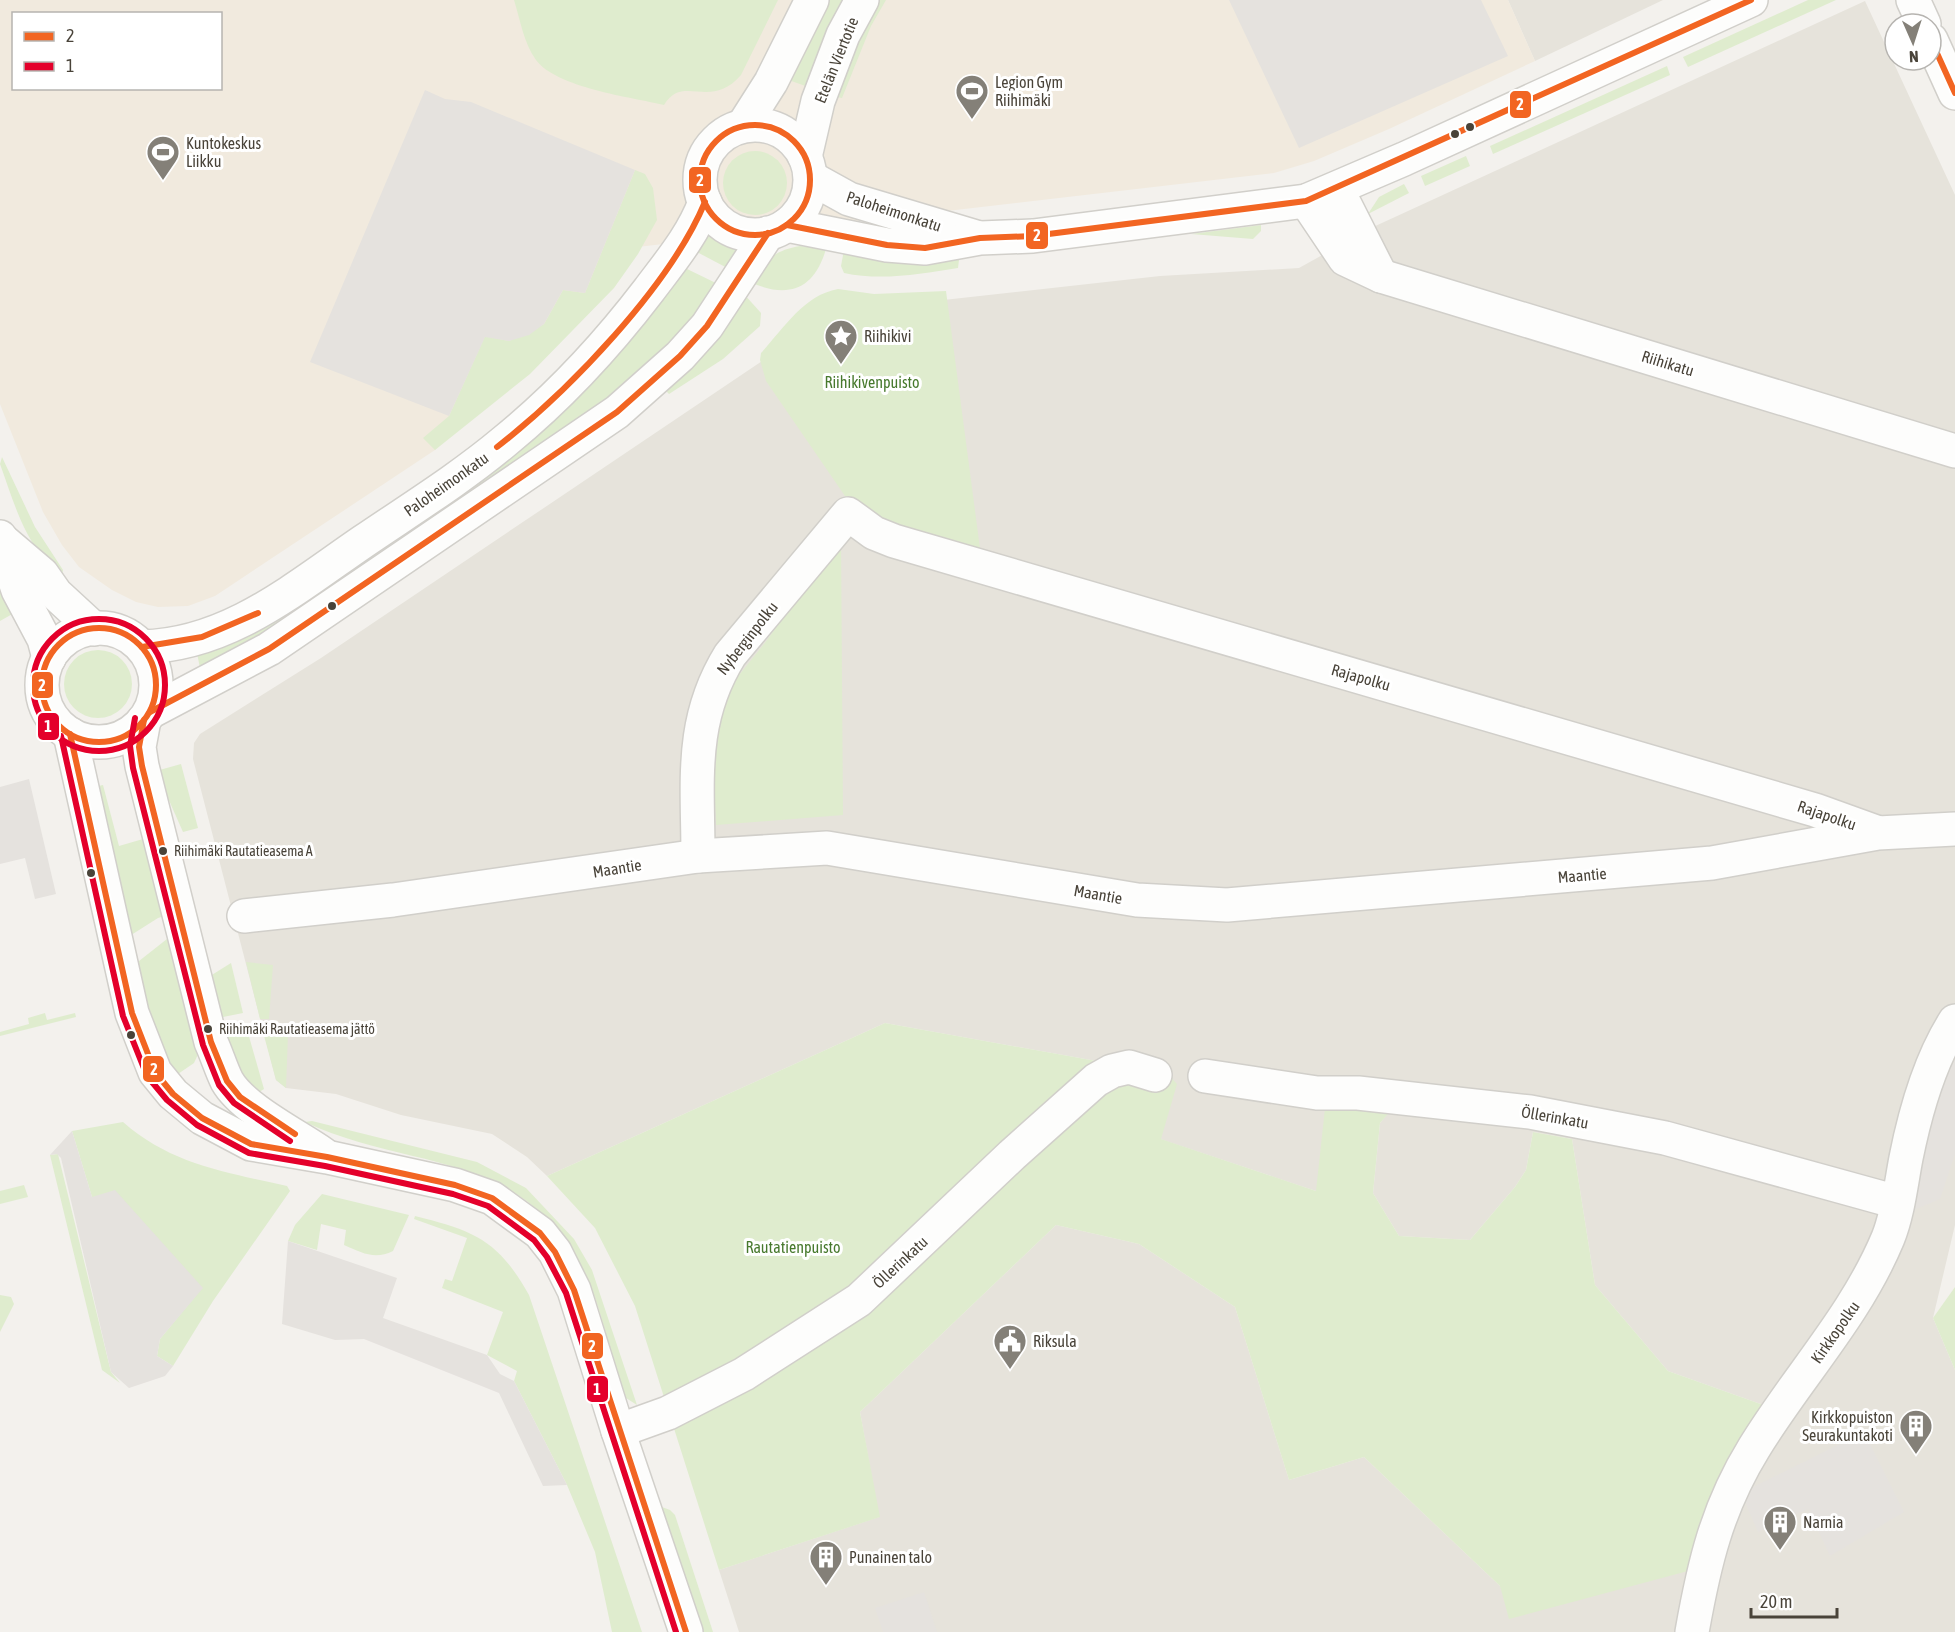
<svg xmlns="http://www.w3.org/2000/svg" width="1955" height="1632" font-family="'Asap Condensed',sans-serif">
<rect width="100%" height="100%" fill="#f3f1ed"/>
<g fill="#e6e3db">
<polygon points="1508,0 1663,0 1535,61"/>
<polygon points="1865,1 1955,195 1955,1225 1933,1318 1955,1370 1955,1632 739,1632 719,1570 879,1517 860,1412 1056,1225 1139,1244 1235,1307 1289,1480 1364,1457 1500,1586 1769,1407 1668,1371 1595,1285 1572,1139 1533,1132 1526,1170 1515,1187 1470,1240 1399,1236 1373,1193 1380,1123 1395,1105 1316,1191 1160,1139 1176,1084 1102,1062 885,1023 547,1176 527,1157 492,1134 401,1115 336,1094 286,1088 276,1080 193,759 194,743 200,734 321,658 835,312 1160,276 1299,268 1371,228"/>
</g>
<path fill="#f1eade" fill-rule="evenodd" d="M 0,0 L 1508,0 L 1535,61 L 1389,129 L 1314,161 L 1274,173 L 629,248 L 435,450 L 215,596 L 188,606 L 158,607 L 136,602 L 112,590 L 79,567 L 62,545 L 43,512 L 0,404 ZM 14,14 L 220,14 L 220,88 L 14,88 Z"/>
<g fill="#dfecce">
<path d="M 514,0 L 778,0 L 741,75 C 710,111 683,73 664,105 C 631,97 557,88 536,60 C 524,44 520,19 514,0 Z"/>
<polygon points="824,0 847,0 811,88 783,78"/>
<polygon points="874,0 886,0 871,26 842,98 831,96"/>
<polygon points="1808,0 1836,0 1688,67 1683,57"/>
<polygon points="1667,66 1670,75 1493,154 1490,146"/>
<circle cx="755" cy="183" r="32"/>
<polygon points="1466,156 1470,166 1425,186 1421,176"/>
<polygon points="635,170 645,174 653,188 657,220 638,254 614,288 530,374 435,450 423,438 449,416 485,336 509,341 544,324 563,290 585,293"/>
<polygon points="1404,184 1409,193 1368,214 1379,197"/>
<polygon points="1261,225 1261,231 1253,239 1191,234"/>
<polygon points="708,236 740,253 731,270 695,251"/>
<path d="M 800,246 L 826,249 C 814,290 788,299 750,282 C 763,261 775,250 800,246 Z"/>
<path d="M 844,250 L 905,258 L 959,260 L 958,268 C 921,274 881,281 844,273 L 841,266 Z"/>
<polygon points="683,267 722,286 661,361 498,483 201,673 196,648 308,590"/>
<path d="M 838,289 L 874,294 L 946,291 L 981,556 L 876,523 L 845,496 L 766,381 L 760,360 L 761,353 C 784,328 804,295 838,289 Z"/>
<polygon points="743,293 761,313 760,326 723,359 669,394 664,389"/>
<path d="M 2,457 L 35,527 L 63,570 L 62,576 C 25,546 16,508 0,464 Z"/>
<polygon points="841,539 843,815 716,825 713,755 727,690 764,644"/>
<polygon points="0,584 16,612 0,621"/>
<circle cx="98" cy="684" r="34"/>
<polygon points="181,764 198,828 183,832 156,771"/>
<polygon points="134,777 168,915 158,918 128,937 94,787 103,785 119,846 143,839 128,779"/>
<polygon points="174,936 200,1050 194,1063 175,1076 158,1051 134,965 167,939"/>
<polygon points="246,962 273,965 269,1019 260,1019"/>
<polygon points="231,963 243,1013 218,1018 207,978"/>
<polygon points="45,1013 47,1020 75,1013 76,1017 0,1036 0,1032 29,1024 28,1018"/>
<polygon points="885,1023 1102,1062 1163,1069 1177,1084 1161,1139 1316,1191 1326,1099 1396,1105 1380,1123 1373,1193 1399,1236 1470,1240 1515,1187 1526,1170 1533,1132 1572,1139 1595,1285 1668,1371 1769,1407 1688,1571 1509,1619 1500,1586 1364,1457 1289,1480 1235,1307 1139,1244 1056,1225 860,1412 880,1517 719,1570 635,1306 595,1228 547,1176"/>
<polygon points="246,1026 264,1089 256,1094 239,1075 224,1039 234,1028"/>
<polygon points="263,1032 288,1034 286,1088 276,1080"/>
<path d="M 312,1121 L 477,1162 L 526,1188 L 574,1239 L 592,1270 L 637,1405 L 626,1398 C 608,1353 602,1301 578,1260 C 514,1149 407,1170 305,1122 Z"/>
<path d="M 123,1122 C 172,1165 226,1172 287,1186 L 290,1191 L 213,1301 L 173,1366 L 157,1356 L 160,1339 L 202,1288 L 92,1197 L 72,1131 Z"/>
<polygon points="58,1154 111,1372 120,1383 102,1370 50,1155"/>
<polygon points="24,1185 28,1197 0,1204 0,1191"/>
<path d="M 322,1194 L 409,1215 L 393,1251 C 375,1260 362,1253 344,1245 L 346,1230 L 321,1224 L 317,1250 L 288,1241 L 295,1225 Z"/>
<path d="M 415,1216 C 475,1231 498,1240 529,1295 L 642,1632 L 612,1632 L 595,1552 L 567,1485 L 514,1381 L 517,1371 L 487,1355 L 503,1312 L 442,1288 L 445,1279 L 452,1281 L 467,1238 L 414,1219 Z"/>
<polygon points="1955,1287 1955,1370 1933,1318"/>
<polygon points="0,1295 11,1297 14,1304 0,1332"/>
<polygon points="662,1507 670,1510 675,1515 713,1632 703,1632"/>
</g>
<g fill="#e5e2de">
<polygon points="1229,0 1481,0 1508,56 1299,148"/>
<polygon points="425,90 445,99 471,102 635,170 585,293 563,290 544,324 529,335 509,341 485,337 449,416 310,362"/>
<polygon points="29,779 56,894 35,899 25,858 0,864 0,787"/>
<polygon points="1955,1024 1955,1154 1940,1199 1909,1212"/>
<polygon points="72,1131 92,1197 115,1190 203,1288 160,1339 157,1356 173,1366 165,1376 129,1388 111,1372 61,1158 57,1154 50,1155"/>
<polygon points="288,1241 397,1278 383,1318 487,1355 500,1374 514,1381 567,1485 543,1486 499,1393 364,1339 335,1340 282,1324"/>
<polygon points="1864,1432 1904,1512 1830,1556 1808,1509 1758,1532 1741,1493"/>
<polygon points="924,1592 937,1632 883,1632 875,1608"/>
</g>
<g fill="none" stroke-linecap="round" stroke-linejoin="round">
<defs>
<g id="minor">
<polyline points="1913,0 1924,24"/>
<polyline points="1931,40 1955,93"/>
<circle cx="755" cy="180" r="55"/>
<polyline points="743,126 771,82 812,0"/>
<polyline points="805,157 818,101 843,35 862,0"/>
<polyline points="811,178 849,199 976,237"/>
<polyline points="1337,189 1381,276"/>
<polyline points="1306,201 1345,259 1381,276 1955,451"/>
<polyline points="787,225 887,245 925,248 980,238 1033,236 1306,201 1404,159 1751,0"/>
<polyline points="0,537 18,590 44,639 49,658"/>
<polyline points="2,540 42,574 56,594 94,629"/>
<circle cx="99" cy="685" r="57"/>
<path d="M 142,647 C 229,645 295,588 364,541 C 411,509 461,478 505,441 C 559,397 607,345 649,290 C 670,262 693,235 705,202"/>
<polyline points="150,712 269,649 617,412 680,356 707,326 768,233"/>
<path d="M 144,720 L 139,747 L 142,766 L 211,1042 C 217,1055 221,1069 227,1081 C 243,1109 296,1135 323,1154"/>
<polyline points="70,734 132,1013 155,1072 173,1094 202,1118 251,1144 327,1157 455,1185 492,1198 540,1233 555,1252 574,1290 618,1431 686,1632"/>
<path d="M 698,856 C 698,781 689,721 730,655 L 848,514 L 874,533 L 894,541 L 1815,810 L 1876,832"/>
<polyline points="244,916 393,900 698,856 827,848 1137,900 1227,905 1712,863 1878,833 1955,829"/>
<polyline points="1205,1076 1317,1093 1358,1093 1530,1112 1665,1138 1897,1202"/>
<polyline points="618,1431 668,1413 744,1374 859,1300 1012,1155 1096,1080 1112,1071 1129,1067 1155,1075"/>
<path d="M 1692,1632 C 1704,1564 1717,1508 1754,1448 C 1798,1376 1855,1317 1888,1238 C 1898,1213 1901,1184 1906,1158 C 1915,1113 1930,1060 1955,1021"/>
</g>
</defs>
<use href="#minor" stroke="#d1cfca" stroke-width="36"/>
<use href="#minor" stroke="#fdfdfc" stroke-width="33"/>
<defs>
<g id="bus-1">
<polyline points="1931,40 1955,93"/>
<circle cx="755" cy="180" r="55"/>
<polyline points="787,225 887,245 925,248 980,238 1033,236 1306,201 1751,0"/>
<path d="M 497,447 C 569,391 670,286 705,202"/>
<circle cx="99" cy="685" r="57"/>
<polyline points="142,647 202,637 258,613"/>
<polyline points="150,712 269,649 617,412 680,356 707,326 768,233"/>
<polyline points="144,720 139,747 142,766 211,1042 227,1081 240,1097 295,1134"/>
<polyline points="70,734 132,1013 155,1072 173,1094 202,1118 251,1144 327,1157 455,1185 492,1198 540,1233 555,1252 574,1290 686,1632"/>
</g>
<g id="bus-2">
<circle cx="99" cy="685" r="66"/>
<polyline points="135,718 130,746 133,768 203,1045 219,1085 234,1103 290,1141"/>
<polyline points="61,736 123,1016 147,1076 167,1100 197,1125 249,1153 325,1166 453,1194 488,1206 534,1240 547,1257 566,1293 676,1632"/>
</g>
</defs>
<use href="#bus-1" stroke="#fff" stroke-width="10"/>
<use href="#bus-2" stroke="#fff" stroke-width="10"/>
<use href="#bus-1" stroke="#f26522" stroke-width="6"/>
<use href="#bus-2" stroke="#e4002b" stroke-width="6"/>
</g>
<defs>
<symbol id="stadium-pin" viewBox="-11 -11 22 30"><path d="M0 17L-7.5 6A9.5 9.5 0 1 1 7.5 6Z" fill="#848078" stroke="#fff"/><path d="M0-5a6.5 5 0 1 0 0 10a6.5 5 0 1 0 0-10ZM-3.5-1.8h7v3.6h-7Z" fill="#fff"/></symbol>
<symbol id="sight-pin" viewBox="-11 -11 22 30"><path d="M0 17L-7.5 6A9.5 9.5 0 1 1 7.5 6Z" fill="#848078" stroke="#fff"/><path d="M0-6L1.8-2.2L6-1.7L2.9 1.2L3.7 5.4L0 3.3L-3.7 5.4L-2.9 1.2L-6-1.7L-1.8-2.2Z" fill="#fff"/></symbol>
<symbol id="civic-pin" viewBox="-11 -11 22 30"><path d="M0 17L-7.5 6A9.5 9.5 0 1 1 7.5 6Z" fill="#848078" stroke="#fff"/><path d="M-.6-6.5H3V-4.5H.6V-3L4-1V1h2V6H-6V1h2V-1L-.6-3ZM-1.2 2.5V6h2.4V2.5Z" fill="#fff"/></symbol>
<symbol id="building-pin" viewBox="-11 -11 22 30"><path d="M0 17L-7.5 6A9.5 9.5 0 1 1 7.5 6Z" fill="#848078" stroke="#fff"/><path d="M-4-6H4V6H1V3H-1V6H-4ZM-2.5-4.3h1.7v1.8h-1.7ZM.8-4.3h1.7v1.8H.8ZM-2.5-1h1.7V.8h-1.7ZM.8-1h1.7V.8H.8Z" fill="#fff"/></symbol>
</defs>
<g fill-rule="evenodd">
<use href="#stadium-pin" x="953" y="72" width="38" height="52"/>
<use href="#stadium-pin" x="144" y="133" width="38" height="52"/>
<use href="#sight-pin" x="822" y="317" width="38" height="52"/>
<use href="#civic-pin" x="991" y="1322" width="38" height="52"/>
<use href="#building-pin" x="1897" y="1407" width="38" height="52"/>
<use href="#building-pin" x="1761" y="1503" width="38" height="52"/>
<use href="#building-pin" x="807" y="1538" width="38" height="52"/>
</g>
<g fill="#494339" stroke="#fff" stroke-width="2">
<circle cx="1470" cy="127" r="5"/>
<circle cx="1455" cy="134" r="5"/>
<circle cx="332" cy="606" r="5"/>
<circle cx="163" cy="851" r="5"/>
<circle cx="91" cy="873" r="5"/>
<circle cx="208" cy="1029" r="5"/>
<circle cx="131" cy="1035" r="5"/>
</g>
<g text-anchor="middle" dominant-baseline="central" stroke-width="6" stroke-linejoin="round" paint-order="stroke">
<g font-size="14" fill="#494339" stroke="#fff" text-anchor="start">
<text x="174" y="851">Riihimäki Rautatieasema A</text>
<text x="219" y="1029">Riihimäki Rautatieasema jättö</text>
</g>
<g font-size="16" fill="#494339" stroke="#fff">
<text transform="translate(836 60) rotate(-68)">Etelän Viertotie</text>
<text transform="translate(894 211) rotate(18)">Paloheimonkatu</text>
<text transform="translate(1668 363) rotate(17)">Riihikatu</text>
<text transform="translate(446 484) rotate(-35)">Paloheimonkatu</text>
<text transform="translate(747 638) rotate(-52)">Nyberginpolku</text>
<text transform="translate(1361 677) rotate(16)">Rajapolku</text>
<text transform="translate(1827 815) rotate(19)">Rajapolku</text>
<text transform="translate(617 868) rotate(-9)">Maantie</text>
<text transform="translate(1582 875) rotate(-5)">Maantie</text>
<text transform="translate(1098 894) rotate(10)">Maantie</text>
<text transform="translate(1555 1117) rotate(10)">Öllerinkatu</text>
<text transform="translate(900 1262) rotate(-43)">Öllerinkatu</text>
<text transform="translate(1835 1332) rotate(-55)">Kirkkopolku</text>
</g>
<g font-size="16" fill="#494339" stroke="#fff" text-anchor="start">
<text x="995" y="82">Legion Gym<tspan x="995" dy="18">Riihimäki</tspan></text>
<text x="186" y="143">Kuntokeskus<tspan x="186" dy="18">Liikku</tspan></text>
<text x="864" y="336">Riihikivi</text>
<text x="1033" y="1341">Riksula</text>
<text x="1893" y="1417" text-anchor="end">Kirkkopuiston<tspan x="1893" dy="18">Seurakuntakoti</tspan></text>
<text x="1803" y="1522">Narnia</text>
<text x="849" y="1557">Punainen talo</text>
</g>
<g font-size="16" fill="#47792d" stroke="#fff">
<text x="872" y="382">Riihikivenpuisto</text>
<text x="793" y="1247">Rautatienpuisto</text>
</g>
</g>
<g stroke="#fff" stroke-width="2">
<rect x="1509" y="90" width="23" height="29" rx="6" fill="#f26522"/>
<rect x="688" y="166" width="24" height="28" rx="6" fill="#f26522"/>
<rect x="1025" y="221" width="24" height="29" rx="6" fill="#f26522"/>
<rect x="31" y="671" width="23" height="28" rx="6" fill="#f26522"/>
<rect x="37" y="712" width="23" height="29" rx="6" fill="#e4002b"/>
<rect x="142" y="1055" width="23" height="28" rx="6" fill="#f26522"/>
<rect x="581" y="1332" width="23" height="28" rx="6" fill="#f26522"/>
<rect x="586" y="1375" width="23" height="28" rx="6" fill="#e4002b"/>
</g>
<g font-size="16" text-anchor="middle" font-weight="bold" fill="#fff">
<text x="1520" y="110">2</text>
<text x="700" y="186">2</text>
<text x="1037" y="241">2</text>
<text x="42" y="691">2</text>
<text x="48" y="732">1</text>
<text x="154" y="1075">2</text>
<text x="592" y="1352">2</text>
<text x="597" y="1395">1</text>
</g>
<rect x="12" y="12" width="210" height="78" fill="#ffffff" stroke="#b6b4b0" stroke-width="1.5"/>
<rect x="24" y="32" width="30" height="9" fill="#f26522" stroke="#b6b4b0" stroke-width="1.5"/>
<text x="66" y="42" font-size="18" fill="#494339">2</text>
<rect x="24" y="62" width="30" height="9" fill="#e4002b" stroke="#b6b4b0" stroke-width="1.5"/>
<text x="66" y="72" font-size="18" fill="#494339">1</text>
<g transform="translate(1913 42) rotate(177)"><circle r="28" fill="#ffffff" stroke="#b6b4b0" stroke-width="1.5"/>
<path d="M0-4.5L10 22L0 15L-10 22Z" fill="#848078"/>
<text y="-9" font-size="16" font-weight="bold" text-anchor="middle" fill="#494339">N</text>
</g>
<path d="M1751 1608v9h86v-9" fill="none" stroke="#494339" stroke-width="3"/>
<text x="1760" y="1608" font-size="18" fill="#494339" stroke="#ffffff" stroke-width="4.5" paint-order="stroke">20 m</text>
</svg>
